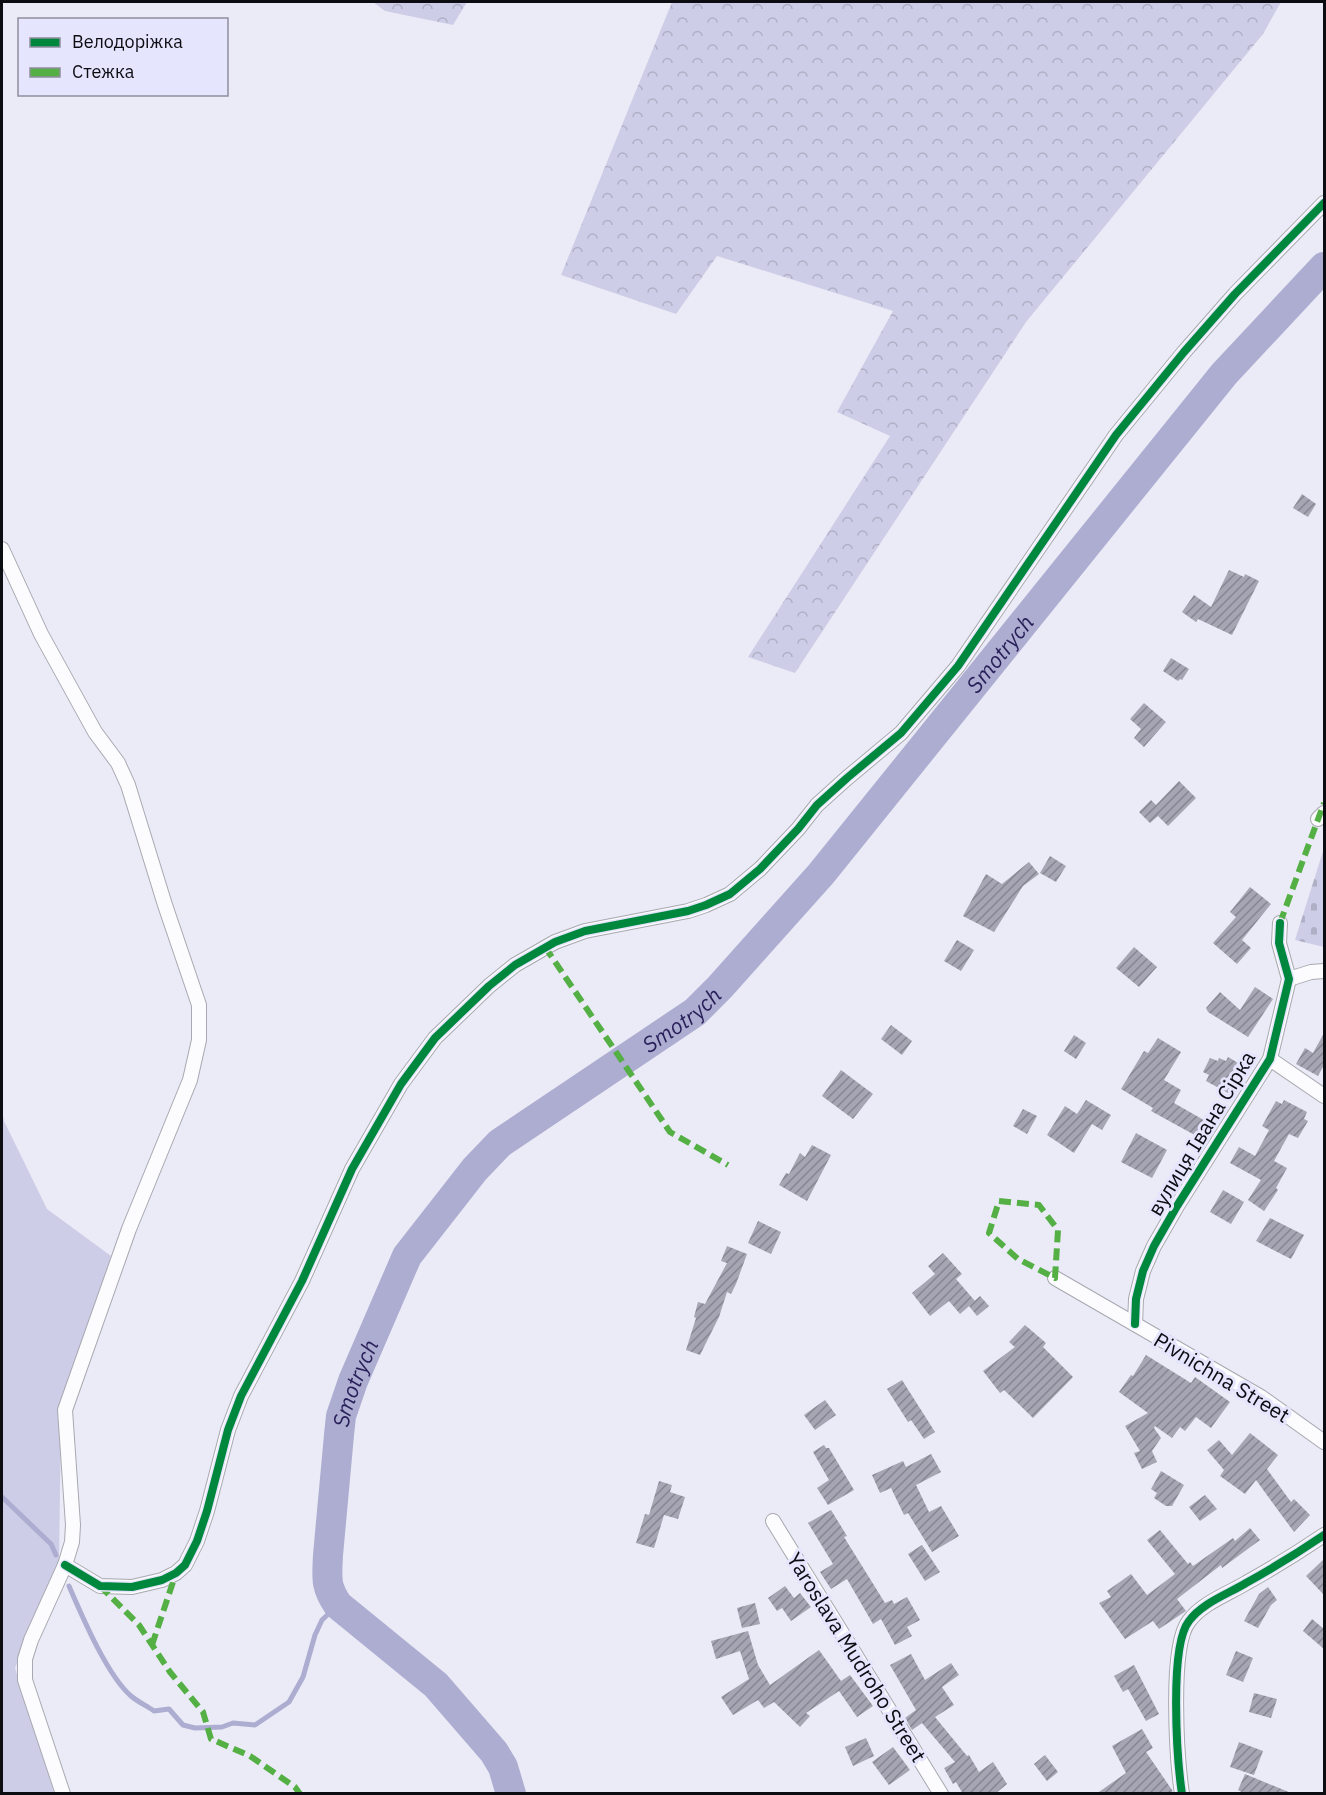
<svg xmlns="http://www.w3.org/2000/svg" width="1326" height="1795" font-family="'IBM Plex Sans',sans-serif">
<defs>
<pattern id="forest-crowns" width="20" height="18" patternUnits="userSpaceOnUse" patternTransform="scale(1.5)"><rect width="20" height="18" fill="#cdcde7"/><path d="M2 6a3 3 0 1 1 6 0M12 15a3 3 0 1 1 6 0" fill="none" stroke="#afafc5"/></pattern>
<pattern id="cemetery-stones" width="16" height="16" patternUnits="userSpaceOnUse" patternTransform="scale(1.5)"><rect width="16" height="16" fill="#cdcde7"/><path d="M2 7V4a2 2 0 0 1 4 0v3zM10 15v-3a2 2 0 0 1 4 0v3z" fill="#afafc5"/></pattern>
<pattern id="building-hatch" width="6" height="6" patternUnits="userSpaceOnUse" patternTransform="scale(1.5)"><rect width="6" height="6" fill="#a6a5b3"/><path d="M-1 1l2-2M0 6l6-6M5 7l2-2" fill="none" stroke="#868590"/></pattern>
</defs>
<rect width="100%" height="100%" fill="#ebebf7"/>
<polygon fill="#cdcde7" points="2,1110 4,1121 47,1209 111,1256 61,1425 59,1561 15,1668 54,1793 2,1793"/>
<g fill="url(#forest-crowns)">
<polygon points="373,2 467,2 453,25 385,11"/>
<polygon points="672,2 1281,2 1263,34 1026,322 795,673 748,657 890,436 837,412 893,311 717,256 676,314 561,275"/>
</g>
<polygon fill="url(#cemetery-stones)" points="1324,848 1324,947 1295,940"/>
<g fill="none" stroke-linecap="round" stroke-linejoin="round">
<g stroke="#adadd1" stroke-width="5">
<polyline points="2,1497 51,1544 56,1555"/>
<path d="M 69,1586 C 82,1616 107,1675 131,1696 C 138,1702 147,1706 154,1711 L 169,1709 L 183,1725 L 195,1728 L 222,1727 L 233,1723 L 255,1725 L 289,1702 L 303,1677 L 315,1635 L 322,1620 L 338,1605"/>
</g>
<path stroke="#adadd1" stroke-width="30" id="s1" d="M 511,1794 L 503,1767 L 494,1752 L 436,1685 L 338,1605 C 325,1586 327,1578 328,1555 L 339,1435 L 341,1416 L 353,1381 L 407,1256 L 475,1169 L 500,1143 L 695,1012 L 720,987 L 821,874 L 1224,374 L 1324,267"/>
</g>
<g fill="url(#building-hatch)">
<polygon points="1302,494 1316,504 1308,517 1293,508"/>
<polygon points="1229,570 1244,577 1245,574 1259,581 1232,635 1198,619 1196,622 1182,612 1194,595 1211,607"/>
<polygon points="1171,658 1189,669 1182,680 1180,679 1178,681 1163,671"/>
<polygon points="1144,703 1166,722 1144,747 1134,738 1141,729 1130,719"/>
<polygon points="1179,781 1196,798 1168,826 1158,816 1150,823 1139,812 1151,800 1156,805"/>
<polygon points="1050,856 1066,866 1056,882 1040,873"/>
<polygon points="1029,862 1039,874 1023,886 994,932 963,916 986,874 1002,884"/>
<polygon points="1250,887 1271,904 1242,940 1251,948 1237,964 1213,943 1236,917 1230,912"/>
<polygon points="957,940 974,950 961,971 944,961"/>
<polygon points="1134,947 1157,967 1139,987 1116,968"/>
<polygon points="1255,987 1273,999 1248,1037 1208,1012 1206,1008 1220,992 1240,1010"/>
<polygon points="891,1025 912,1041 902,1055 881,1039"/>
<polygon points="1324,1033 1324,1065 1318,1076 1296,1064 1305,1048 1313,1053"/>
<polygon points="1074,1035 1086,1043 1076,1059 1064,1051"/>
<polygon points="1158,1038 1181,1052 1164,1080 1181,1090 1174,1103 1209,1123 1200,1138 1151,1111 1153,1108 1121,1089 1144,1051 1148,1053"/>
<polygon points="1228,1057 1240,1064 1237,1069 1240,1070 1228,1093 1206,1081 1209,1075 1203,1072 1210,1058 1218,1061 1219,1058 1226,1061"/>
<polygon points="841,1070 873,1094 853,1119 822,1096"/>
<polygon points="1086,1100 1111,1115 1102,1130 1092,1124 1074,1153 1047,1135 1065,1106 1077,1114"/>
<polygon points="1284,1100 1307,1112 1304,1119 1308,1121 1298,1138 1289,1134 1274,1161 1287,1168 1276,1188 1278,1190 1264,1211 1248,1200 1261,1180 1230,1163 1239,1147 1255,1156 1269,1130 1262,1126 1276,1101 1282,1104"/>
<polygon points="1023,1109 1037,1116 1027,1134 1013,1126"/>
<polygon points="1136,1133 1167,1150 1152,1178 1121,1162"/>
<polygon points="812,1145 831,1155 807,1201 779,1185 786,1173 789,1174 800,1153 805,1157"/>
<polygon points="1223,1190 1244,1202 1231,1224 1210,1212"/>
<polygon points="1270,1218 1304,1235 1291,1259 1256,1241"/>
<polygon points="758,1221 781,1232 771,1254 748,1243"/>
<polygon points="727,1246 747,1254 736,1284 731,1294 727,1292 719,1317 700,1355 686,1350 696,1318 694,1317 698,1302 705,1304 727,1263 721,1261"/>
<polygon points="943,1253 962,1274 956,1279 975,1301 960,1314 949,1301 930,1316 912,1293 935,1274 928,1266"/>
<polygon points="980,1296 989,1306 977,1316 969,1306"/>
<polygon points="1025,1325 1046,1343 1043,1347 1073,1377 1033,1418 1004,1390 1000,1393 983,1371 1015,1347 1009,1342"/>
<polygon points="1146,1355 1191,1383 1195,1377 1230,1402 1211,1428 1196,1417 1185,1431 1180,1427 1172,1438 1155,1426 1154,1428 1161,1438 1152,1451 1157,1462 1142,1469 1134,1453 1140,1451 1125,1426 1148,1413 1119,1392 1131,1375 1133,1376"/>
<polygon points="902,1380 935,1432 924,1439 911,1420 908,1422 887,1389"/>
<polygon points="825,1400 836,1415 815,1430 804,1415"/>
<polygon points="1250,1433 1278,1455 1267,1469 1291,1502 1294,1499 1310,1515 1294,1532 1256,1480 1245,1494 1220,1476 1224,1470 1207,1450 1219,1440 1232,1455"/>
<polygon points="824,1445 826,1448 829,1448 854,1490 828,1505 817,1488 829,1480 813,1452"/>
<polygon points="931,1454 941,1472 916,1485 929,1512 941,1506 959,1536 932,1552 908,1513 904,1515 891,1488 880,1493 872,1475 903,1461 906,1467"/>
<polygon points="1161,1471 1184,1485 1172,1506 1166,1506 1154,1498 1157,1493 1151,1489"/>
<polygon points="659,1481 672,1485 670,1492 685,1497 678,1519 664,1515 654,1548 636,1543 645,1514 649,1515"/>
<polygon points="1205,1495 1217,1509 1200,1521 1189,1507"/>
<polygon points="831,1510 847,1536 844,1537 885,1603 892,1600 894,1604 907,1597 920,1620 907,1627 912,1636 895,1645 881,1619 873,1624 847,1579 831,1589 820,1572 833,1564 808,1523"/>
<polygon points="1250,1528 1260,1540 1222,1568 1221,1565 1177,1599 1186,1611 1159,1629 1153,1621 1125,1639 1099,1603 1111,1597 1107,1591 1131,1574 1147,1595 1175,1574 1147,1540 1160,1530 1188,1564 1190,1562 1193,1566 1233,1538 1235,1541"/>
<polygon points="922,1545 940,1572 925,1581 908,1554"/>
<polygon points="1324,1559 1324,1595 1306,1576"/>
<polygon points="785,1586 794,1598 800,1593 811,1607 791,1621 782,1608 777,1611 768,1598"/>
<polygon points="1268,1587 1277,1600 1271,1605 1258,1628 1244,1621 1259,1594"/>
<polygon points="755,1603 760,1624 742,1628 737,1608"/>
<polygon points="1312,1619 1324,1629 1324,1649 1303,1631"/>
<polygon points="748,1631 758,1665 770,1685 819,1650 841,1681 850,1675 873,1706 857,1717 839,1691 806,1713 810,1716 800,1727 774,1702 764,1708 758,1700 733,1715 721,1697 749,1679 740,1651 716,1659 711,1641"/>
<polygon points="1236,1651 1253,1658 1243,1682 1226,1675"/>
<polygon points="911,1654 925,1680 951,1663 959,1675 942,1687 954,1705 935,1717 967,1756 969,1755 979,1772 993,1762 1007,1784 995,1794 963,1794 956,1782 953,1784 944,1768 955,1762 922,1723 912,1730 905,1718 916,1710 890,1665"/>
<polygon points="1134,1665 1159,1714 1146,1721 1128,1689 1123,1692 1114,1676"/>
<polygon points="1254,1693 1277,1699 1271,1718 1249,1712"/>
<polygon points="1142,1729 1153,1748 1146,1752 1172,1790 1173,1794 1096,1794 1126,1773 1112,1746"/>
<polygon points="866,1738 874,1756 853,1766 845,1747"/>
<polygon points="1239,1742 1263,1751 1254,1775 1230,1767"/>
<polygon points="893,1747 910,1770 889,1785 872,1762"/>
<polygon points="1045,1755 1058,1772 1047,1781 1034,1764"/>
<polygon points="1245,1774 1291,1793 1291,1794 1245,1794 1238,1790"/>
</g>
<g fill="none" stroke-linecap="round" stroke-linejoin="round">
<defs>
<g id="minor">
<polyline points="2,549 41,634 95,732 118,763 128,785 165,905 199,1005 199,1040 190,1080 129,1229 65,1410 73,1525 72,1542 65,1565 31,1640 25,1659 25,1680 63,1794"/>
<polyline points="1318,819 1324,813"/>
<polyline points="1289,979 1311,972 1324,971"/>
<polyline points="1270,1059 1324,1096"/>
<polyline points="1055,1278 1261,1397 1324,1442"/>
<polyline points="1135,1324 1136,1299 1143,1271 1154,1246 1177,1206 1270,1059 1289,979 1279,943 1280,923"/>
<polyline points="773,1521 941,1794"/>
<polyline points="65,1565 100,1586 132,1587 162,1580 176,1573 185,1565 197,1541 207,1511 228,1430 241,1396 302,1281 352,1169 401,1084 435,1038 489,986 515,965 555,942 585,931 688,911 706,905 730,894 760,869 798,829 817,805 847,778 901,733 958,666 1116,435 1184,352 1235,294 1324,203"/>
<path d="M 1182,1794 C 1177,1760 1169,1646 1189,1621 C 1202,1603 1228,1594 1246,1583 C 1273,1568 1299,1552 1324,1535"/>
</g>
</defs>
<use href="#minor" stroke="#a8a8b1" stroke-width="16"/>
<use href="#minor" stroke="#fcfcfe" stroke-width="14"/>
<g stroke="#54b044" stroke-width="6" stroke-dasharray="12 6" stroke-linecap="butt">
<polyline points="1280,923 1324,803"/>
<polyline points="545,947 670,1132 728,1165"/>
<polygon points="999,1201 1039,1205 1058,1230 1055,1278 1018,1259 989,1233"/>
<polyline points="100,1586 139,1625 170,1672 203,1712 211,1739 250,1756 295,1787 300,1794"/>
<polyline points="152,1645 176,1573"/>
</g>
<defs>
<g id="cycleway">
<polyline points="1135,1324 1136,1299 1143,1271 1154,1246 1177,1206 1270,1059 1289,979 1279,943 1280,923"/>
<polyline points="65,1565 100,1586 132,1587 162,1580 176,1573 185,1565 197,1541 207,1511 228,1430 241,1396 302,1281 352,1169 401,1084 435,1038 489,986 515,965 555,942 585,931 688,911 706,905 730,894 760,869 798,829 817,805 847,778 901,733 958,666 1116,435 1184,352 1235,294 1324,203"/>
<path d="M 1182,1794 C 1177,1760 1169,1646 1189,1621 C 1202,1603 1228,1594 1246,1583 C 1273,1568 1299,1552 1324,1535"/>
</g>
</defs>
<use href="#cycleway" stroke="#e5e5fd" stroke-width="11"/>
<use href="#cycleway" stroke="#00873e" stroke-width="8"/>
</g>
<g text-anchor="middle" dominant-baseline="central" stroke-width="6" stroke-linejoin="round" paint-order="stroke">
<g font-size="21" fill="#0c0c13" stroke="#e5e5fd">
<text transform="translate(1201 1133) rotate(-59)">вулиця Івана Сірка</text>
<text transform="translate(1222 1377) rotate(31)">Pivnichna Street</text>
<text transform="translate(857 1657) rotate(58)">Yaroslava Mudroho Street</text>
</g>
<g font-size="22" font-style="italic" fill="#281f59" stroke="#e5e5fd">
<text stroke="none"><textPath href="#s1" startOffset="1478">Smotrych</textPath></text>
<text stroke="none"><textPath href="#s1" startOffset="992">Smotrych</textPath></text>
<text stroke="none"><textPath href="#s1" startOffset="488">Smotrych</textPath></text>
</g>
</g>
<rect width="1326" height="1795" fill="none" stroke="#0c0c13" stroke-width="6"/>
<rect x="18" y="18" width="210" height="78" fill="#e5e5fd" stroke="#8e8e9f" stroke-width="1.5"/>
<rect x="30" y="38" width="30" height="9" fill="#00873e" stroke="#8e8e9f" stroke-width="1.5"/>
<text x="72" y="48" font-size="18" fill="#0c0c13">Велодоріжка</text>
<rect x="30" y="68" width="30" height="9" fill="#54b044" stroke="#8e8e9f" stroke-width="1.5"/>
<text x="72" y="78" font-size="18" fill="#0c0c13">Стежка</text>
</svg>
